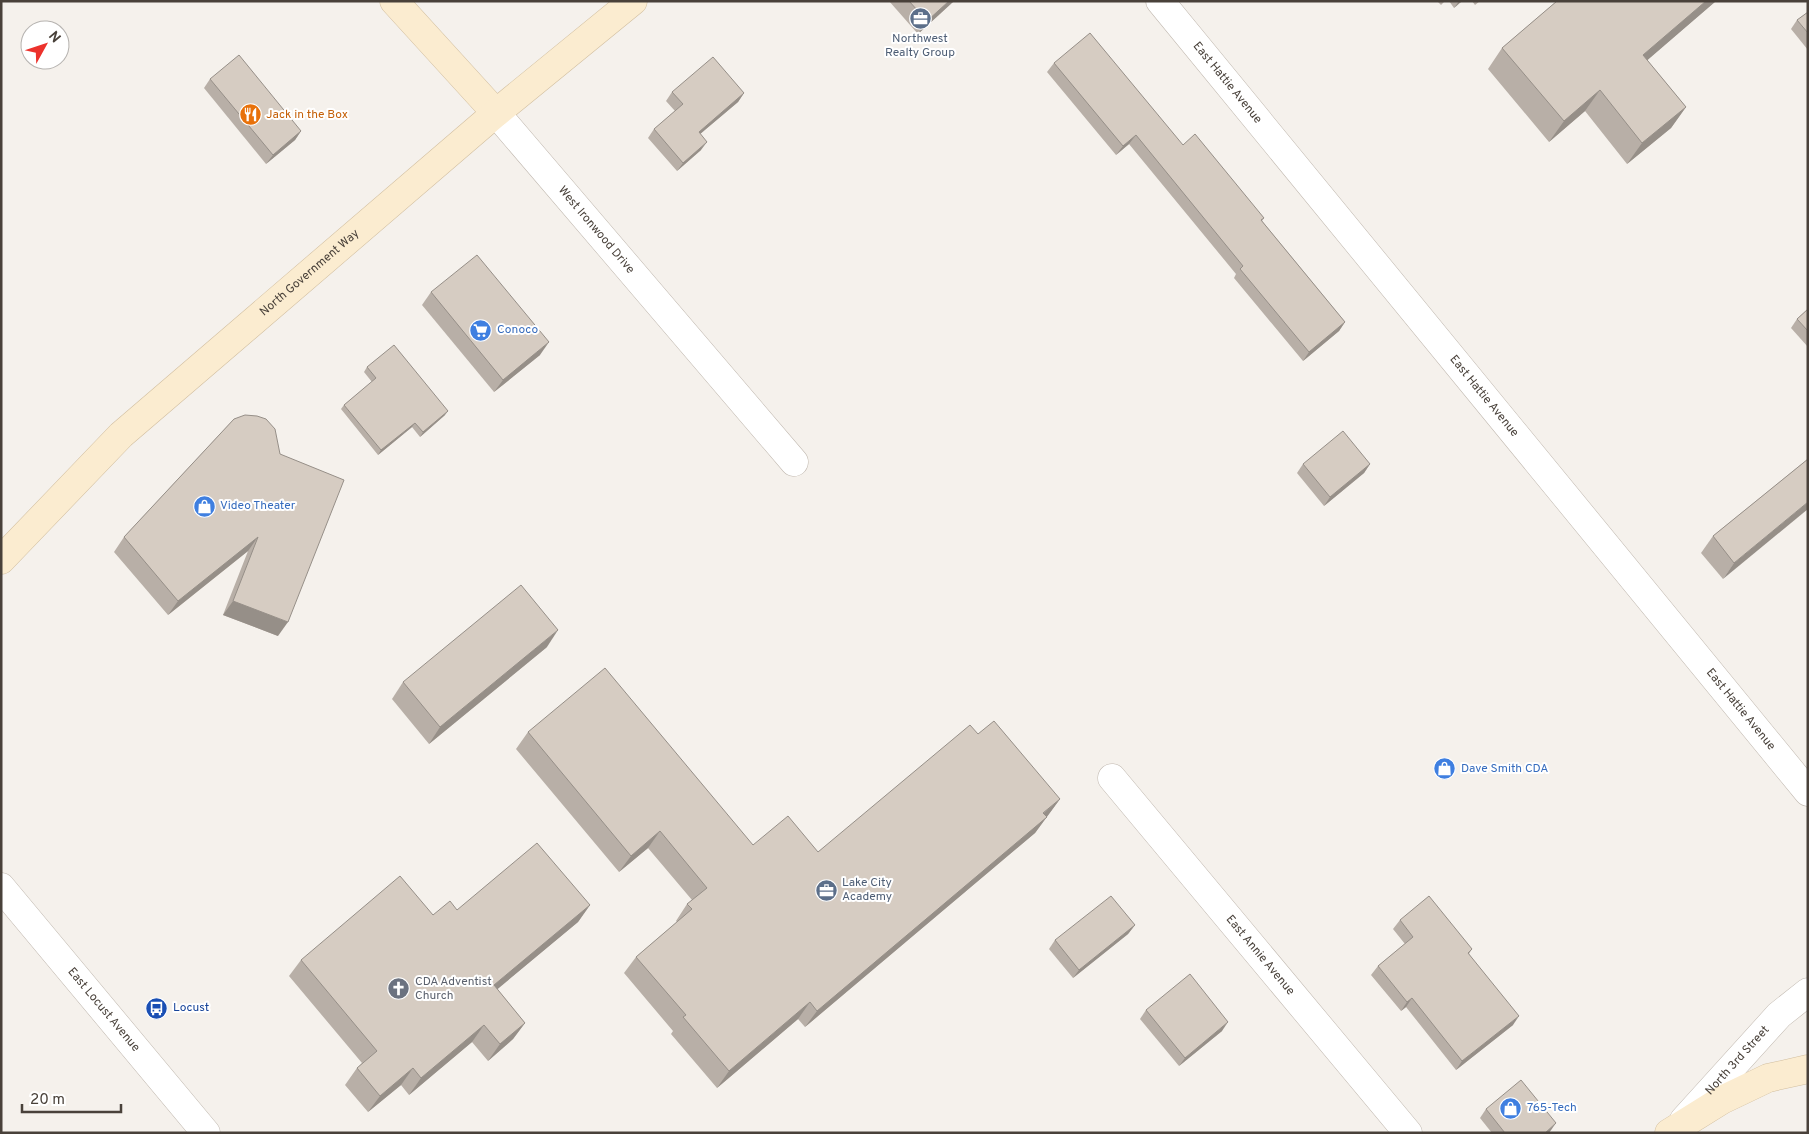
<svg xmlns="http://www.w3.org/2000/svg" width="1809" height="1134" font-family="Overpass,sans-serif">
<rect width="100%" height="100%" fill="#f5f1ec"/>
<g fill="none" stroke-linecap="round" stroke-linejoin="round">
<defs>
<g id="street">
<path id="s1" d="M 1160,1 L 1808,792"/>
<path id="s2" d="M 496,113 L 794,462"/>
<path id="s3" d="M 1112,778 L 1408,1133"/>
<path id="s4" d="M 1,887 L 206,1133"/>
<path id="s5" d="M 1684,1120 L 1779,1015 L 1808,992"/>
</g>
<g id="secondary">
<polyline points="394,1 496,113"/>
<path id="s6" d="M 1,560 L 121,435 L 496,113 L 633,1"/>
<polyline points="1669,1133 1722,1100 1768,1078 1808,1069"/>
</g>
</defs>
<use href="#street" stroke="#c0b8af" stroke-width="29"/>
<use href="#secondary" stroke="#d1be9f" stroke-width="29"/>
<use href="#street" stroke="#fff" stroke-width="28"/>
<use href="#secondary" stroke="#fbecd0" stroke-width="28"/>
</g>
<g fill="#b8afa7">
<polygon points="889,1 954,1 918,34"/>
<polygon points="1437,1 1445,1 1441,5"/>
<polygon points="1449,1 1462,1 1454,8"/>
<polygon points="1472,1 1480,1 1475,5"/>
<polygon points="1557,1 1716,1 1647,60 1686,107 1671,128 1627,164 1585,111 1549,142 1488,69 1502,48"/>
<polygon points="1808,12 1808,50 1791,29 1797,20"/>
<polygon points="1054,63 1183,145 1264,218 1262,221 1345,322 1339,331 1303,361 1234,278 1236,274 1129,144 1116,155 1047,72"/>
<polygon points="210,79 301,131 295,140 266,164 204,88"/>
<polygon points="672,92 744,93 738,102 700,134 701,150 677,171 648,138 654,129 675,111 666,101"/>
<polygon points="431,292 540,355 494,392 422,305"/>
<polygon points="1808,309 1808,347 1791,328 1797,319"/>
<polygon points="367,367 445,415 420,437 412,427 378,455 341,409 344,405 372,382 364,372"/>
<polygon points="234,419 278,636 223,615 248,551 168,615 114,552 124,537"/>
<polygon points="1808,459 1723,579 1701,553 1713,536"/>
<polygon points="1303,464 1370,464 1364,473 1324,506 1297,473"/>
<polygon points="547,647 429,744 392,699 403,682"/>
<polygon points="528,732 753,845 818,852 978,734 1060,799 1035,833 805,1027 798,1019 717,1088 671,1034 673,1031 624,973 636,957 677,922 676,921 687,904 692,900 648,848 619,872 516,749"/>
<polygon points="590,905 578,922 497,989 525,1023 513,1039 488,1061 472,1042 409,1095 401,1085 368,1112 345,1085 357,1068 362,1063 289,976 301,960 433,915 457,910"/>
<polygon points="1400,920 1472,949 1469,954 1513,1025 1456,1070 1406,1007 1401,1011 1371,975 1378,966 1405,944 1393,929"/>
<polygon points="1135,925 1128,934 1073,978 1049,949 1055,940"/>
<polygon points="1146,1010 1222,1031 1179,1066 1140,1019"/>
<polygon points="1486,1109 1549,1133 1492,1133 1480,1118"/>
</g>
<g fill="#968f88">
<polygon points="949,1 954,1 918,34 927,21"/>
<polygon points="1459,1 1462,1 1454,8"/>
<polygon points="1706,1 1716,1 1629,76 1643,55"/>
<polygon points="1600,90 1585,111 1549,142 1564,121"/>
<polygon points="744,93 738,102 693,140 699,132"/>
<polygon points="1686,107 1671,128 1627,164 1642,143"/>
<polygon points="301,131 295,140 266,164 273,155"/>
<polygon points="1136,135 1129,144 1116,155 1123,146"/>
<polygon points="707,142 701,150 677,171 683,163"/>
<polygon points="1345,322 1339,331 1303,361 1309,352"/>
<polygon points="549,342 540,355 494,392 503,380"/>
<polygon points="448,411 445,415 420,437 423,432"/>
<polygon points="415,423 412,427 378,455 381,450"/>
<polygon points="1370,464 1364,473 1324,506 1330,497"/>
<polygon points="1808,502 1808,509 1723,579 1734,563"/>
<polygon points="258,537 248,551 168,615 178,601"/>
<polygon points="233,601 288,622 278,636 223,615"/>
<polygon points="558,630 547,647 429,744 440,727"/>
<polygon points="1060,799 1035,833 805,1027 817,1011"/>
<polygon points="660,831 648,848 619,872 631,856"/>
<polygon points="590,905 578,922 482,1002 494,985"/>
<polygon points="1135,925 1128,934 1073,978 1079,970"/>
<polygon points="1412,998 1406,1007 1401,1011 1407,1002"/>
<polygon points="810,1002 798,1019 717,1088 729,1071"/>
<polygon points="1519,1016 1513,1025 1456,1070 1462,1061"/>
<polygon points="1228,1022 1222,1031 1179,1066 1185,1058"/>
<polygon points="525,1023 513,1039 488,1061 500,1044"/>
<polygon points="484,1025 472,1042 409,1095 421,1078"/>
<polygon points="413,1068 401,1085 368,1112 380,1096"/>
<polygon points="1556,1123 1549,1133 1545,1133"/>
</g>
<g fill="#d6ccc2" stroke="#968f88">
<polygon points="909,1 949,1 927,21"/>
<polygon points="1557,1 1706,1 1643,55 1686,107 1642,143 1600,90 1564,121 1502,48"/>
<polygon points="1808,12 1808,33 1797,20"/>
<polygon points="1090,33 1183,145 1195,134 1264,218 1261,220 1345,322 1309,352 1240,269 1243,266 1136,135 1123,146 1054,63"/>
<polygon points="239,55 301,131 273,155 210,79"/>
<polygon points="713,57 744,93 699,132 707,142 683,163 654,129 683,104 672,92"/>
<polygon points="477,255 549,342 503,380 431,292"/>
<polygon points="1808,309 1808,331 1797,319"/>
<polygon points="394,345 448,411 423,432 415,423 381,450 344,405 376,378 367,367"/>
<polygon points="245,415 257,416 266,419 275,429 280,454 344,480 288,622 233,601 258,537 178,601 124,537 234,419"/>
<polygon points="1343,431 1370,464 1330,497 1303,464"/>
<polygon points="1808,459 1808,502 1734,563 1713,536"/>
<polygon points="521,585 558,630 440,727 403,682"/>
<polygon points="605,668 753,845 788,816 818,852 970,725 978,734 994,721 1060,799 1043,813 1047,817 817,1011 810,1002 729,1071 683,1017 686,1015 636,957 692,909 687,904 707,888 660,831 631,856 528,732"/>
<polygon points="537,843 590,905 494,985 525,1023 500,1044 484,1025 421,1078 413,1068 380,1096 357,1068 377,1051 301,960 400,876 433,915 450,901 457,910"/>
<polygon points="1111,896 1135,925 1079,970 1055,940"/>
<polygon points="1429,896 1472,949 1468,953 1519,1016 1462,1061 1412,998 1407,1002 1378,966 1413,937 1400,920"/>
<polygon points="1190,974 1228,1022 1185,1058 1146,1010"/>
<polygon points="1521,1080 1556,1123 1545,1133 1505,1133 1486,1109"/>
</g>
<defs>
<symbol id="office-disc" viewBox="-11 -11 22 22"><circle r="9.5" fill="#5c6f8a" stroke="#fff"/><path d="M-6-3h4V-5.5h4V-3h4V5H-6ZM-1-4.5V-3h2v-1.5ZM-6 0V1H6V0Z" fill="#fff"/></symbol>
<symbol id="restaurant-disc" viewBox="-11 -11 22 22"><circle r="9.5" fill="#e8710a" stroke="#fff"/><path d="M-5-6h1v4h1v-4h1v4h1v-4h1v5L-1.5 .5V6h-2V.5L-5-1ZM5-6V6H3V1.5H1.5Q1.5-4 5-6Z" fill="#fff"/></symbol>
<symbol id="supermarket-disc" viewBox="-11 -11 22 22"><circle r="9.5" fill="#3f7fe0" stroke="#fff"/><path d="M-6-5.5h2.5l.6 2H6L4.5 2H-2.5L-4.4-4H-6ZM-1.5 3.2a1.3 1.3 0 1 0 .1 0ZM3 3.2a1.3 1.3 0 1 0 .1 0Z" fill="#fff"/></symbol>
<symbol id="shop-disc" viewBox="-11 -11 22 22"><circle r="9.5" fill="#3f7fe0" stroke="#fff"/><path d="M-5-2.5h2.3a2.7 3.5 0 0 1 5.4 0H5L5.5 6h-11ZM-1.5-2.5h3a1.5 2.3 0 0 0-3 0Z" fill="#fff"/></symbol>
<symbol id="church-disc" viewBox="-11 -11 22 22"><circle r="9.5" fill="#6b7280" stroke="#fff"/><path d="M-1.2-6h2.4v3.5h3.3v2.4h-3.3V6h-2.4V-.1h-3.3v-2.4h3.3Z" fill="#fff"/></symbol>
<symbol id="bus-disc" viewBox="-11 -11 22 22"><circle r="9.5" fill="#1a4fb4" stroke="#fff"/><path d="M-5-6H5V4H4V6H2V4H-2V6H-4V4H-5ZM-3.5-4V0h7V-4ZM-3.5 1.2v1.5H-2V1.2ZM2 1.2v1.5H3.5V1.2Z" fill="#fff"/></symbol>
</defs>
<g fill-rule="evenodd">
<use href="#office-disc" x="908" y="6" width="25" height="25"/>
<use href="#restaurant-disc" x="238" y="102" width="25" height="25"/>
<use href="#supermarket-disc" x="468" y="318" width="25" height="25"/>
<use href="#shop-disc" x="192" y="494" width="25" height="25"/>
<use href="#shop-disc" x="1432" y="756" width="25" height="25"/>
<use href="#office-disc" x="814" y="878" width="25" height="25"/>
<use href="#church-disc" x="386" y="976" width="25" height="25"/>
<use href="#bus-disc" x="144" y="996" width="25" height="25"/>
<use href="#shop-disc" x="1498" y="1096" width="25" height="25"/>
</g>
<g text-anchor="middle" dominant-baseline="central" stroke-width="4" stroke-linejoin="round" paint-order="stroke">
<g font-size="12" fill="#4e5e75" stroke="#fff">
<text x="920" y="39">Northwest<tspan x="920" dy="14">Realty Group</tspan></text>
<text x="842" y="883" text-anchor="start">Lake City<tspan x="842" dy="14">Academy</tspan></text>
</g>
<g font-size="12" fill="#49413a" stroke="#fff">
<text stroke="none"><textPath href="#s1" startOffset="106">East Hattie Avenue</textPath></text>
<text stroke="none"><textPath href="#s2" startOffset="154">West Ironwood Drive</textPath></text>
<text stroke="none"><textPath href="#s6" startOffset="422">North Government Way</textPath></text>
<text stroke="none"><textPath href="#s1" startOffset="511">East Hattie Avenue</textPath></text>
<text stroke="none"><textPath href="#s1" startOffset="916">East Hattie Avenue</textPath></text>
<text stroke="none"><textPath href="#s3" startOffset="231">East Annie Avenue</textPath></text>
<text stroke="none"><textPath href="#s4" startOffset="160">East Locust Avenue</textPath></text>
<text stroke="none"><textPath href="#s5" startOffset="80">North 3rd Street</textPath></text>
</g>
<g font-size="12" fill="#c56008" stroke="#fff" text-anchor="start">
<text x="266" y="115">Jack in the Box</text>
</g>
<g font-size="12" fill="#366cbe" stroke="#fff" text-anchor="start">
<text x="497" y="330">Conoco</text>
<text x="220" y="506">Video Theater</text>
<text x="1461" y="769">Dave Smith CDA</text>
<text x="1527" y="1108">765-Tech</text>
</g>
<g font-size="12" fill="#5b616d" stroke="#fff" text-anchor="start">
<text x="415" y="982">CDA Adventist<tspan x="415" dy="14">Church</tspan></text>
</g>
<g font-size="12" fill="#164399" stroke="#fff" text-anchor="start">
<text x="173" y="1008">Locust</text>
</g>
</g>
<rect width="1809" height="1134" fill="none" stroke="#49413a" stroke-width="5"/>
<g transform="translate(45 45) rotate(50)"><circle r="24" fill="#ffffff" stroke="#b6b3b0"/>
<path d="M0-4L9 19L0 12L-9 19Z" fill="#ec322c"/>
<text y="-8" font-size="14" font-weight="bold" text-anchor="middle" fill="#49413a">N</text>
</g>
<path d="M22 1104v8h99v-8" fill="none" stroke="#49413a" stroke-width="2.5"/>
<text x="30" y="1104" font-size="15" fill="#49413a" stroke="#ffffff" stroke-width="4" paint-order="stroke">20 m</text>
</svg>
